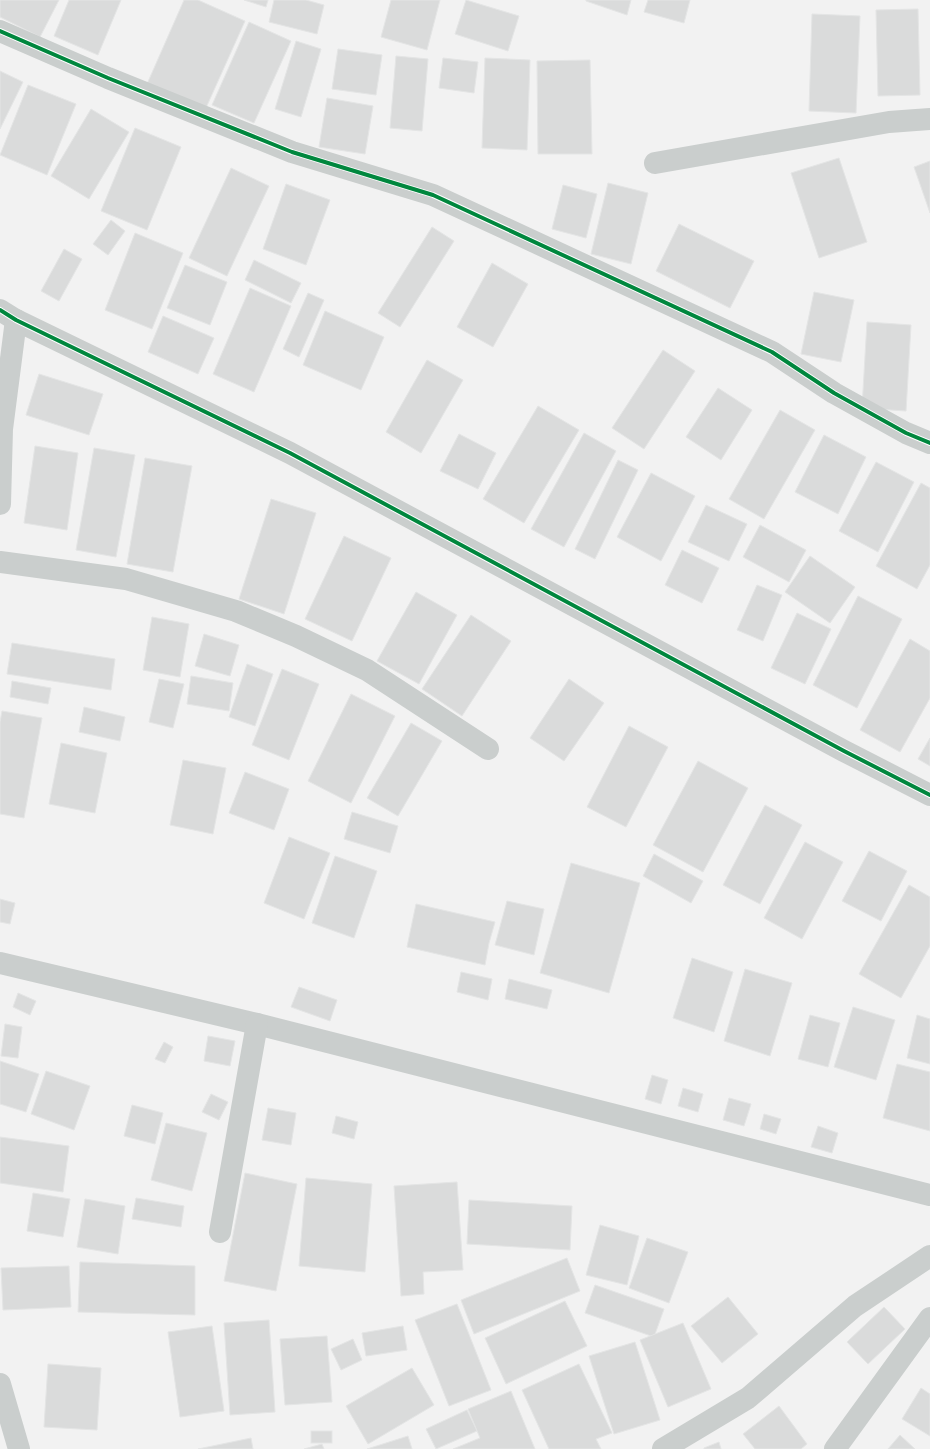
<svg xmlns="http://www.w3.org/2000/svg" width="930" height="1449" font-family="'Roboto Condensed',sans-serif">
<rect width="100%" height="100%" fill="#f2f2f2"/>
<g fill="#dadbdb" stroke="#e4e5e5">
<polygon points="0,0 59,0 40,37 0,17"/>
<polygon points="69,0 121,0 98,55 54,36"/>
<polygon points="184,0 198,0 245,21 205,110 147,84"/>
<polygon points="244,0 268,0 266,7"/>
<polygon points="274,0 306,0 324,5 317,34 269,22"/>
<polygon points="391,0 440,0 427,50 381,37"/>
<polygon points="466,0 519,16 508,51 455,34"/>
<polygon points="586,0 631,0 627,15 586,1"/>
<polygon points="648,0 690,0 684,23 644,12"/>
<polygon points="918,9 920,95 878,96 876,10"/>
<polygon points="812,14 860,16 856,113 809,111"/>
<polygon points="249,22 291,41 254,123 212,105"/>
<polygon points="296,41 321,49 301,117 275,109"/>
<polygon points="338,49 382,55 376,95 332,89"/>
<polygon points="396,56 428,59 422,131 390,128"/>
<polygon points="443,58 478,62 474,93 439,88"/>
<polygon points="485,58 530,60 527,150 482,148"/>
<polygon points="590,60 592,154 538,154 537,61"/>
<polygon points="0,71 23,82 0,129"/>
<polygon points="28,85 76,104 47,175 0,155"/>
<polygon points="327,98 373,106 365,154 319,147"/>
<polygon points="91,109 129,132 89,199 51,176"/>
<polygon points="135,128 181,147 147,230 101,211"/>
<polygon points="839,158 867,242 819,258 791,173"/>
<polygon points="930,161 930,213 914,167"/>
<polygon points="231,168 269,186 227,276 189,258"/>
<polygon points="608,183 648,193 631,264 591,254"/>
<polygon points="286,184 330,200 306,265 263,249"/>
<polygon points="563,185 597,194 586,238 552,229"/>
<polygon points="111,220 125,231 108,255 93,244"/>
<polygon points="679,224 754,261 730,308 656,271"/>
<polygon points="432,227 454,241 400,327 378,313"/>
<polygon points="135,233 183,253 152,329 105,310"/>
<polygon points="64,249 82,259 59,301 41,291"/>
<polygon points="254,260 301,283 291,303 245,280"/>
<polygon points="492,263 528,284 493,347 457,327"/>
<polygon points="185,265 227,282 210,325 167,308"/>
<polygon points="250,288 291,306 254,392 213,374"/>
<polygon points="814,292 854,300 841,362 801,354"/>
<polygon points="308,293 324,300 299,357 283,349"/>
<polygon points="325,311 384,337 361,390 303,365"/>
<polygon points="163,316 214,338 198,374 148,352"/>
<polygon points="867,322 911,325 906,411 862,408"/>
<polygon points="663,350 695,371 644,449 612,428"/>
<polygon points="427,360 463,380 421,453 386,432"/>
<polygon points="39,374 103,394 89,435 26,415"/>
<polygon points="718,388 752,410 721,460 686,437"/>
<polygon points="538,406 579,430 524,523 483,499"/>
<polygon points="780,410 815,430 764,519 729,499"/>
<polygon points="584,433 616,451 564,547 531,529"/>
<polygon points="459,434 496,453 478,489 440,471"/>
<polygon points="824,435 866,457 838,514 795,492"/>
<polygon points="35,446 78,453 67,530 24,523"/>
<polygon points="94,448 135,455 116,557 76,550"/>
<polygon points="145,458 192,466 173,572 127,564"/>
<polygon points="618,460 638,470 595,559 575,549"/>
<polygon points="876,462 914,482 878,552 839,531"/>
<polygon points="651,473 695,496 661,561 617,537"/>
<polygon points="921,483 930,488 930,565 917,589 876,566"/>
<polygon points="271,499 316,513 284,614 239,599"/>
<polygon points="706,505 747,524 729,561 688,542"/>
<polygon points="760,525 806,550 789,582 743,557"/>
<polygon points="344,536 391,558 352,641 305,619"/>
<polygon points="682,550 719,568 702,603 665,585"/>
<polygon points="810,556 855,587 830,623 785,592"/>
<polygon points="757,585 782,595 763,641 737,630"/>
<polygon points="416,592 457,615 419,684 377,661"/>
<polygon points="858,596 902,619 857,708 813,685"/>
<polygon points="797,613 831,629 805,684 771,668"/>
<polygon points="471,615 511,641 462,716 422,689"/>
<polygon points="152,617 189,624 180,677 143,670"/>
<polygon points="204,634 239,645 230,676 195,666"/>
<polygon points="910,639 930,651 930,698 900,752 860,730"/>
<polygon points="12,643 115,659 111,690 7,674"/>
<polygon points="247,664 273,674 255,726 229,717"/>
<polygon points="282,669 319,684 289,760 252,745"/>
<polygon points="191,676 233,683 229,711 187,704"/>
<polygon points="159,679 184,684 173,728 149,722"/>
<polygon points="569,679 604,703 564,761 530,738"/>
<polygon points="12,681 51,688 48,704 10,697"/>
<polygon points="351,694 395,716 351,803 308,781"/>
<polygon points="84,707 125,717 120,741 79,732"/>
<polygon points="2,711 42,718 24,818 0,814 0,722"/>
<polygon points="411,723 442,741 398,816 367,798"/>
<polygon points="629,726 668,747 626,827 587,807"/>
<polygon points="930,738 930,766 918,759"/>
<polygon points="61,743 107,753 95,813 49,804"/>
<polygon points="183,760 226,768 213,834 170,825"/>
<polygon points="698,761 748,788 703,872 653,845"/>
<polygon points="245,772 289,789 274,830 229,813"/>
<polygon points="765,805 802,825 760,904 723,885"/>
<polygon points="352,812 398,826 390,853 344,839"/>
<polygon points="289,837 330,853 304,919 264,903"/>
<polygon points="805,842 843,862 802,939 764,918"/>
<polygon points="869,851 907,871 881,921 842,901"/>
<polygon points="654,854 703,881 691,903 643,876"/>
<polygon points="335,856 377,871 354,938 312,923"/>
<polygon points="571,863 640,883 609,993 540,973"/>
<polygon points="909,885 930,897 930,946 901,998 859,974"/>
<polygon points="0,899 15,903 10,924 0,922"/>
<polygon points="507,901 544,909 534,955 495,945"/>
<polygon points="416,904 495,922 489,943 485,965 407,947"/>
<polygon points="692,958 733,972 714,1032 673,1018"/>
<polygon points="745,969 792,983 770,1056 724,1041"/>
<polygon points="461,972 492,979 488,1000 457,992"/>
<polygon points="509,979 552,990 547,1009 505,999"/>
<polygon points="299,987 337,1000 330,1021 291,1007"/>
<polygon points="18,993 36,1001 30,1015 13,1007"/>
<polygon points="853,1007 895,1020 876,1080 834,1067"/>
<polygon points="810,1015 840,1023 828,1067 798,1059"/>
<polygon points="917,1015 930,1019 930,1064 907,1058"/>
<polygon points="5,1024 22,1027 18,1058 1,1056"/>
<polygon points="208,1036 235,1041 230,1066 204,1061"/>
<polygon points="164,1042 173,1047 165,1063 155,1059"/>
<polygon points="0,1061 39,1074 26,1112 0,1104"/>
<polygon points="897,1064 930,1072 930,1131 883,1118"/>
<polygon points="46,1071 90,1086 74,1130 31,1114"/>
<polygon points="652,1075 668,1080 661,1104 645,1099"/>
<polygon points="683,1088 703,1094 698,1112 678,1106"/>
<polygon points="211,1094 228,1102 219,1120 202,1112"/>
<polygon points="729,1098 751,1104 744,1126 723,1120"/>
<polygon points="132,1105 163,1113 155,1144 124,1136"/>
<polygon points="268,1108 296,1113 291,1145 262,1140"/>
<polygon points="764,1114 781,1119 776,1134 760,1129"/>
<polygon points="336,1116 358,1122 354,1139 332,1133"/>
<polygon points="166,1123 207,1133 192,1191 151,1180"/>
<polygon points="818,1126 838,1133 832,1153 811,1147"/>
<polygon points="0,1137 69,1146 63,1192 0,1183"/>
<polygon points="245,1173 297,1184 276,1291 224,1281"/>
<polygon points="306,1178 372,1184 365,1272 299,1266"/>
<polygon points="457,1182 463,1270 423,1272 424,1294 401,1296 394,1186"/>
<polygon points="33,1193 70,1199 63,1237 27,1231"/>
<polygon points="136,1198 184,1206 181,1227 132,1219"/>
<polygon points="85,1199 125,1206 118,1254 77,1247"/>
<polygon points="469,1200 572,1206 570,1250 467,1244"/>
<polygon points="600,1225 639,1236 627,1285 586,1275"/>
<polygon points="647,1238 688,1252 669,1303 629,1288"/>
<polygon points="567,1258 580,1291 474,1334 461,1300"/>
<polygon points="80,1262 195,1266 195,1315 78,1312"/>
<polygon points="69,1266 71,1307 3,1310 1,1268"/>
<polygon points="595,1285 664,1309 654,1337 585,1313"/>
<polygon points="728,1297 758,1334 722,1363 691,1326"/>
<polygon points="565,1301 587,1346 506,1384 485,1338"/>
<polygon points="457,1304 491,1390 449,1406 415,1320"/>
<polygon points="884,1307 905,1329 868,1364 847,1342"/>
<polygon points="269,1320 275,1412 230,1415 224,1323"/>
<polygon points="683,1323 711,1389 668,1407 640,1340"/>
<polygon points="212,1326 224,1411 180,1417 168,1332"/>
<polygon points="403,1326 407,1350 366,1356 362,1333"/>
<polygon points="327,1336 332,1402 285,1405 280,1339"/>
<polygon points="353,1339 362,1360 341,1370 331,1349"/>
<polygon points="635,1342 660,1420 614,1434 589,1356"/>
<polygon points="48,1364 101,1368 97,1430 44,1427"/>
<polygon points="579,1364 612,1433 596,1439 601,1449 549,1449 522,1390"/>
<polygon points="412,1368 434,1405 368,1444 346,1406"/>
<polygon points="921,1388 930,1394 930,1436 902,1419"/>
<polygon points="511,1391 535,1449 453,1449 480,1438 468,1409"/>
<polygon points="779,1406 807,1444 801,1449 755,1449 743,1434"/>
<polygon points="467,1410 477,1431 436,1449 426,1429"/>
<rect x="311" y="1431" width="21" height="12"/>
<polygon points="900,1435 915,1449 888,1449"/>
<polygon points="408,1436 412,1449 367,1449"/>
<polygon points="251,1438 253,1449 198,1449"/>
<polygon points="719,1442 721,1449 704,1449 704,1448"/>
<polygon points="322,1444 324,1449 304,1449"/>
</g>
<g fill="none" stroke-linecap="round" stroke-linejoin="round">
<g stroke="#cacecd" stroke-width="22">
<polyline points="0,31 108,78 292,152 433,195 772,352 834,393 906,433 930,443"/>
<polyline points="655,163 889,122 930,119"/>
<polyline points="0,310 16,320 290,453 844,751 930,795"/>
<polyline points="0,504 2,429 16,320"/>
<polyline points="0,562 126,579 236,611 296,636 367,670 488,749"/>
<polyline points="0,963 257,1024 930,1195"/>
<polyline points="220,1232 257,1024"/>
<polyline points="0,1384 19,1449"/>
<polyline points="663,1449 748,1398 855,1306 930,1256"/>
<polyline points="835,1449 930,1318"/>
</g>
<defs>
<g id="cycleway">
<polyline points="0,31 108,78 292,152 433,195 772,352 834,393 906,433 930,443"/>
<polyline points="0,310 16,320 290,453 844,751 930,795"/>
</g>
</defs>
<use href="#cycleway" stroke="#fff" stroke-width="6"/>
<use href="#cycleway" stroke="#00873e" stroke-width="4"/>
</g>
</svg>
